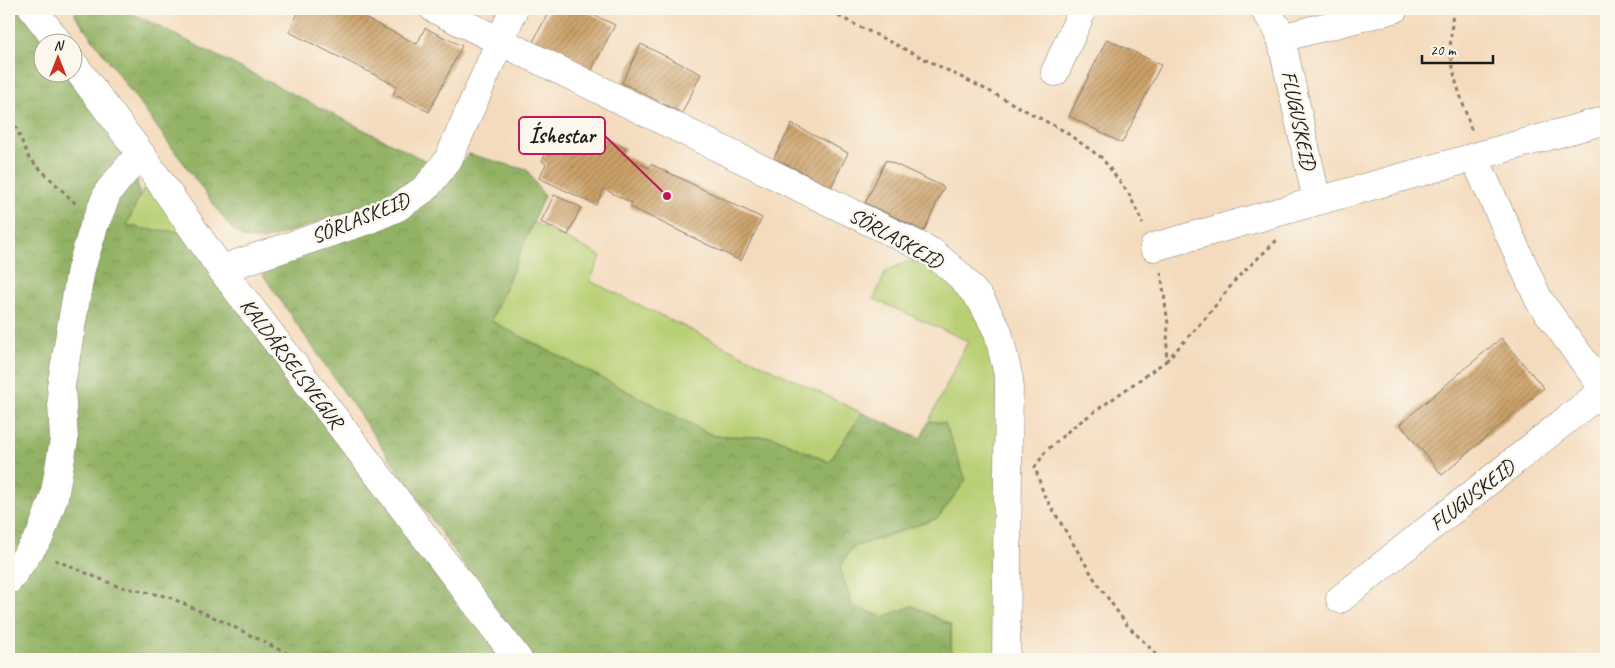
<svg xmlns="http://www.w3.org/2000/svg" width="1615" height="668" font-family="Caveat,sans-serif">
<defs>
<pattern id="forest-crowns" width="20" height="18" patternUnits="userSpaceOnUse" patternTransform="scale(1.25)"><rect width="20" height="18" fill="#92b265"/><path d="M2 6a3 3 0 1 1 6 0M12 15a3 3 0 1 1 6 0" fill="none" stroke="#7d9857"/></pattern>
<pattern id="building-hatch" width="6" height="6" patternUnits="userSpaceOnUse" patternTransform="scale(1.25)"><rect width="6" height="6" fill="#cca169"/><path d="M-1 1l2-2M0 6l6-6M5 7l2-2" fill="none" stroke="#a58256"/></pattern>
</defs>
<rect width="100%" height="100%" fill="#fbf7ec"/>
<filter id="ink" filterUnits="userSpaceOnUse"><feTurbulence type="fractalNoise" baseFrequency=".02" numOctaves="2"/><feDisplacementMap in="SourceGraphic" scale="10" xChannelSelector="R" yChannelSelector="G"/><feConvolveMatrix kernelMatrix="1 2 1 2 8 2 1 2 1" color-interpolation-filters="sRGB"/></filter>
<filter id="wash" filterUnits="userSpaceOnUse"><feTurbulence type="fractalNoise" baseFrequency=".0096" numOctaves="4" result="noise"/><feDisplacementMap in="SourceGraphic" scale="20" xChannelSelector="R" yChannelSelector="G"/><feGaussianBlur stdDeviation="1.12" result="paint"/><feColorMatrix in="noise" values="0 0 0 0 0 0 0 0 0 0 0 0 0 0 0 0 0 1.4 0 .05"/><feComposite in="paint" operator="in"/></filter>
<g filter="url(#wash)">
<rect width="100%" height="100%" fill="#f4dbbd"/>
<g fill="#b8cf73" stroke="#6a7648">
<polygon points="146,185 235,275 142,229 127,225 139,197"/>
<polygon points="533,222 601,256 590,281 862,413 829,462 773,437 714,436 491,321"/>
<polygon points="909,261 933,266 973,309 995,353 1009,659 951,659 951,625 913,606 883,617 852,606 840,568 851,548 938,518 945,423 929,421 968,341 874,299 886,271"/>
</g>
<g fill="url(#forest-crowns)" stroke="#576740">
<polygon points="9,9 43,9 42,72 72,72 133,138 139,197 127,225 142,229 186,232 502,659 9,659"/>
<polygon points="76,9 124,9 432,164 395,198 264,240 244,238 231,228 75,15"/>
<polygon points="469,154 527,170 544,196 491,321 714,436 773,437 829,462 862,413 921,438 929,421 945,423 966,480 938,518 851,548 840,568 852,606 883,617 912,606 951,625 951,659 533,659 444,537 263,275 269,259 438,189"/>
</g>
<g id="blocks">
<g fill="url(#building-hatch)">
<polygon points="300,9 347,9 417,44 425,28 462,46 429,112 393,94 397,86 289,32"/>
<polygon points="550,9 581,9 615,25 591,71 533,42"/>
<polygon points="1107,39 1161,65 1122,143 1069,116"/>
<polygon points="641,44 701,74 682,113 622,83"/>
<polygon points="568,120 625,148 622,154 649,168 651,164 762,218 741,261 630,207 632,203 604,189 596,205 539,178 546,164 542,161 557,130 562,132"/>
<polygon points="792,124 848,153 831,187 774,158"/>
<polygon points="886,160 944,187 924,231 865,203"/>
<polygon points="554,195 581,207 568,235 541,222"/>
<polygon points="1501,338 1544,388 1442,475 1400,424"/>
</g>
</g>
</g>
<g filter="url(#ink)">
<use href="#blocks" fill-opacity="0" stroke="#887c6c" stroke-width="1"/>
<g fill="none" stroke-linecap="round" stroke-linejoin="round">
<defs>
<g id="minor">
<polyline points="33,9 58,42"/>
<polyline points="434,9 932,252 959,275 981,300 998,332 1009,379 1006,659"/>
<polyline points="1264,9 1276,26 1281,38 1317,201"/>
<polyline points="1281,38 1394,9"/>
<polyline points="72,62 140,153 221,269 518,659"/>
<polyline points="1055,72 1083,9"/>
<polyline points="1474,157 1539,300 1606,392"/>
<polyline points="1154,247 1606,120"/>
<polyline points="221,269 365,221 398,207 426,188 448,160 514,9"/>
<polyline points="9,580 40,536 54,497 64,440 61,386 81,269 94,226 108,192 140,153"/>
<polyline points="1340,599 1604,390"/>
</g>
</defs>
<use href="#minor" stroke="#887c6c" stroke-width="29"/>
<g stroke="#887c6c" stroke-width="3" stroke-dasharray="4 4" stroke-linecap="butt">
<polyline points="824,9 989,91 1064,131 1102,158 1129,194 1143,224"/>
<polyline points="1453,9 1450,50 1455,79 1472,132"/>
<polyline points="9,111 29,158 76,204"/>
<polyline points="1161,272 1168,324 1166,361 1073,427 1046,451 1035,467 1044,495 1095,580 1127,625 1161,659"/>
<polyline points="1166,361 1204,320 1237,278 1277,240"/>
<polyline points="9,505 14,529"/>
<polyline points="55,560 117,586 169,597 224,622 298,659"/>
</g>
<use href="#minor" stroke="#fff" stroke-width="28"/>
</g>
</g>
<g text-anchor="middle" dominant-baseline="central" stroke-width="5" stroke-linejoin="round" paint-order="stroke">
<g font-size="21" fill="#1c1c1c" stroke="#fbf7ec">
<text transform="translate(1299 120) rotate(78)">FLUGUSKEIÐ</text>
<text transform="translate(360 218) rotate(-22)">SÖRLASKEIÐ</text>
<text transform="translate(896 238) rotate(29)">SÖRLASKEIÐ</text>
<text transform="translate(292 363) rotate(53)">KALDÁRSELSVEGUR</text>
<text transform="translate(1472 495) rotate(-38)">FLUGUSKEIÐ</text>
</g>
</g>
<path fill="none" stroke="#c2185b" stroke-width="2" d="M667 196L605 136"/>
<circle fill="#c2185b" stroke="#fbf7ec" stroke-width="2" cx="667" cy="196" r="5"/>
<rect fill="#fbf7ec" stroke="#c2185b" stroke-width="2" x="519" y="117" width="86" height="37" rx="5"/>
<g font-size="22" text-anchor="middle" font-weight="bold" fill="#1c1c1c">
<text x="562" y="143">Íshestar</text>
</g>
<rect width="1615" height="668" fill="none" stroke="#fbf7ec" stroke-width="30"/>
<g transform="translate(58 58)"><circle r="24" fill="#fbf7ec" stroke="#a29f99"/>
<path d="M0-4L9 19L0 12L-9 19Z" fill="#c8321e"/>
<text y="-8" font-size="14" font-weight="bold" text-anchor="middle" fill="#1c1c1c">N</text>
</g>
<path d="M1422 55v8h71v-8" fill="none" stroke="#1c1c1c" stroke-width="2.5"/>
<text x="1430" y="55" font-size="15" fill="#1c1c1c" stroke="#fbf7ec" stroke-width="4" paint-order="stroke">20 m</text>
</svg>
